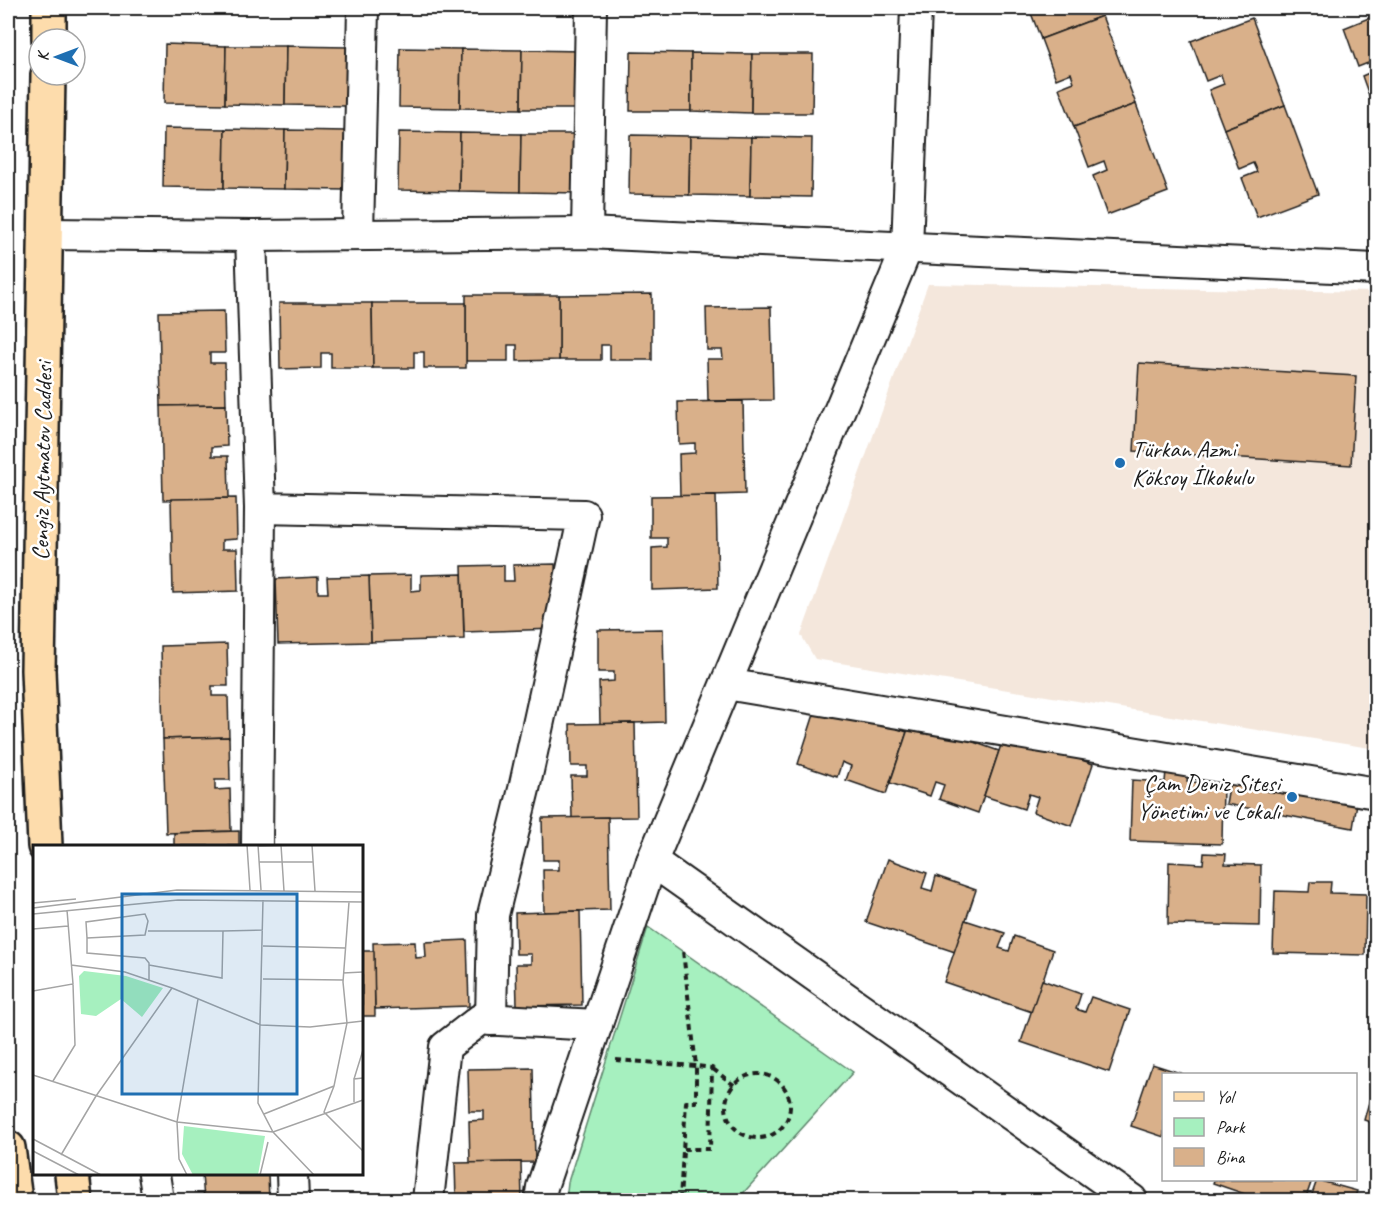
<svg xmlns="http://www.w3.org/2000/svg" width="1384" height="1208" font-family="Caveat,sans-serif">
<rect width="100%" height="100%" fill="#fff"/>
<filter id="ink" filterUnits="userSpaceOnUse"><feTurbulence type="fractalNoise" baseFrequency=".0167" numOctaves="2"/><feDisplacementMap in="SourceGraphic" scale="12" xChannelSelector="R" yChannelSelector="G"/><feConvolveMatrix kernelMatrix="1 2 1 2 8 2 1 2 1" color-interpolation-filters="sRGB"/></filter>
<g filter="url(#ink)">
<polygon fill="#f4e7dc" points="928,284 1376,292 1376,749 815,659 801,635"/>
<polygon fill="#a6f0bf" stroke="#61866e" stroke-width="1.5" points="648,927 853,1072 737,1200 566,1200 568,1182"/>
<g fill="#d9b08a" stroke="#1c1c1c" stroke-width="1.5">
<polygon points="1029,8 1099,8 1102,16 1041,39"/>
<polygon points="1376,15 1376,115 1362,76 1376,70 1373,61 1358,67 1344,28"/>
<polygon points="1102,16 1136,104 1074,127 1059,88 1074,82 1071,73 1056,79 1041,39"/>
<polygon points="1252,18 1285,105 1224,129 1209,90 1224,84 1221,75 1206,81 1191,41"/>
<polygon points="165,44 226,46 225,104 164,103"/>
<polygon points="226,46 286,46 285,105 225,104"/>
<polygon points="286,46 347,47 346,106 285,105"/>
<polygon points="400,48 461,49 460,108 399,107"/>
<polygon points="461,49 522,50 521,109 460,108"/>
<polygon points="522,50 582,51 581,109 521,109"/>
<polygon points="631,52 691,53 691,111 630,111"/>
<polygon points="691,53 752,54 751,113 691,111"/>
<polygon points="752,54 813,54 812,113 751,113"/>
<polygon points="1136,104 1168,192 1107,215 1093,176 1107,170 1104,161 1089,167 1074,127"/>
<polygon points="1285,105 1318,194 1257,217 1242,178 1257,172 1253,163 1239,169 1224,129"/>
<polygon points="164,128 225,129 224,188 163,187"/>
<polygon points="225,129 285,130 284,189 224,188"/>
<polygon points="285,130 346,131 345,190 284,189"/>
<polygon points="399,132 460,133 459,191 398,190"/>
<polygon points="460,133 521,134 520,192 459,191"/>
<polygon points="521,134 581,134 580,193 520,192"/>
<polygon points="630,135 690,136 689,195 629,194"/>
<polygon points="690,136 751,137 750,196 689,195"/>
<polygon points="751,137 812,138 811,197 750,196"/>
<polygon points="652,294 652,360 610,360 610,345 601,345 601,360 559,360 559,295"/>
<polygon points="466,295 559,295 559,360 517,361 517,345 508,345 508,361 466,361"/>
<polygon points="279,303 372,303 373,368 331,368 331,353 321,353 321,368 280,369"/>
<polygon points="372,303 466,303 466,368 424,368 424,352 414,352 414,368 373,368"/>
<polygon points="771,307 773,400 708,401 707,359 723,359 722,350 707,350 706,308"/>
<polygon points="224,311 225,353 210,353 210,363 225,363 226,405 161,406 159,312"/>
<polygon points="1139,363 1356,376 1351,465 1134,451"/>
<polygon points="743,401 745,494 680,496 679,454 695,453 695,443 679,444 678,402"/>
<polygon points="226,405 227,446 212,447 212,456 228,456 229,498 163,500 161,406"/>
<polygon points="716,495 718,588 652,590 652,548 667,547 667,538 651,538 651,496"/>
<polygon points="236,498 237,539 222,540 222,549 237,549 238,591 173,593 171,499"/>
<polygon points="555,564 557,629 464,632 462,566 504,565 504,581 514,581 513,565"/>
<polygon points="462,574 464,639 371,642 369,576 411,575 411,591 421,590 421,575"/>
<polygon points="369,576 371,642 278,644 276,579 318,577 318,593 328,593 327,577"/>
<polygon points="663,629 665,722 600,724 599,682 614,681 614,672 598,672 598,630"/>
<polygon points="227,644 228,686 212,686 212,696 228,696 229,737 163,739 161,646"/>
<polygon points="818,702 907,732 886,794 846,780 851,766 842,762 837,777 798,764"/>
<polygon points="911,720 999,751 978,813 939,799 944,785 935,782 930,796 890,783"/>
<polygon points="635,723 637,817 572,818 571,776 587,776 587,766 571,766 570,724"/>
<polygon points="1005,733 1093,764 1072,826 1033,812 1038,797 1029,794 1024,809 984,796"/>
<polygon points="229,737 230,780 215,780 215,790 230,789 231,831 166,833 163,739"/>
<polygon points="1232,769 1359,790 1353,828 1226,804"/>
<polygon points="1166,771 1188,771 1187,782 1223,783 1222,844 1130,841 1132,780 1165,782"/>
<polygon points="608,817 610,910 544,912 543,870 559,870 559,860 543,860 542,818"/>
<polygon points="239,831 239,846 174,846 174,833"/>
<polygon points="1204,853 1226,854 1225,864 1261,865 1260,926 1168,924 1169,862 1203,864"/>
<polygon points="888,859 927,873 922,888 932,891 936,876 976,890 955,952 866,922"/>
<polygon points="1310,882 1331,882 1330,893 1366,894 1365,955 1273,953 1275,891 1309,892"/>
<polygon points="580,911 582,1005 517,1006 516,964 531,964 531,954 516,954 515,913"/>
<polygon points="965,920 1005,933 999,948 1009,951 1014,936 1053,950 1032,1012 944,982"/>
<polygon points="467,940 469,1006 375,1009 373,943 415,942 416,958 426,957 425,942"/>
<polygon points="362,951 374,951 375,1016 362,1016"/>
<polygon points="1042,980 1081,994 1076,1009 1085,1012 1091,997 1130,1010 1109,1072 1021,1042"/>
<polygon points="1152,1064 1183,1074 1164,1074 1164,1137 1131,1126"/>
<polygon points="533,1068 535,1162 470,1163 469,1121 484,1120 484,1111 469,1111 468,1069"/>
<polygon points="1375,1080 1376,1080 1376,1124 1364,1120"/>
<polygon points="521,1162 522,1200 456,1200 455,1163"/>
<polygon points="202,1174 268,1174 269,1200 204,1200"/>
<polygon points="1214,1180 1312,1180 1305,1200 1262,1200 1213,1183"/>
<polygon points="1317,1180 1357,1191 1354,1200 1310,1200"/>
<polygon points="1366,1195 1376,1198 1376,1200 1364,1200"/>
</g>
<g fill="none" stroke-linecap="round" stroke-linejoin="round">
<defs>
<g id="minor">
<polyline points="916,8 907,248 652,861 1132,1200"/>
<polyline points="587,233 591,8"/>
<polyline points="46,234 251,236 587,233 1376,269"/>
<polyline points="358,234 363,8"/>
<polyline points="251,236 260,508 584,515 524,789 493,915 491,1020"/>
<polyline points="726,684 1376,793"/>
<polyline points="257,846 260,508"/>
<polyline points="154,1174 158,1200"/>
<polyline points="292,1174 293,1200"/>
<polyline points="428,1200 445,1047 481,1019 597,1025"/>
<polyline points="540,1200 542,1187 652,861"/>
</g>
<g id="primary">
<polyline points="49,39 49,8"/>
<polyline points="45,846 38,670 48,75"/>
<polyline points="8,1148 15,1200"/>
<polyline points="72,1174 75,1200"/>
</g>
</defs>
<use href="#minor" stroke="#1c1c1c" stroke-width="34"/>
<use href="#primary" stroke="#1c1c1c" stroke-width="38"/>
<g stroke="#1c1c1c" stroke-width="4" stroke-dasharray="6 4.5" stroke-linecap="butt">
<polyline points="616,1060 696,1066 683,951"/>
<polyline points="713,1069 734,1085"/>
<circle cx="758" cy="1106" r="32"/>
<polyline points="680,1200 686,1102 696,1102 696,1066 712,1068 710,1149 684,1149"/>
</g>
<use href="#minor" stroke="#fff" stroke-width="30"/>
<use href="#primary" stroke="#fddcac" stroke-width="33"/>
</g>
</g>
<g fill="#1f6fb2" stroke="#fff" stroke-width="2">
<circle cx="1120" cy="463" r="6"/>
<circle cx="1292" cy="797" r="6"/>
</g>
<g text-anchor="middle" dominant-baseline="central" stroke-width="5" stroke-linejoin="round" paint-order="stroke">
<g font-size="24" fill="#1c1c1c" stroke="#fff" text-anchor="start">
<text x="1132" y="449">Türkan Azmi<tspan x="1132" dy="28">Köksoy İlkokulu</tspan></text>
<text x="1280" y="783" text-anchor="end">Çam Deniz Sitesi<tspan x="1280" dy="28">Yönetimi ve Lokali</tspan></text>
</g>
<g font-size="24" fill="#1c1c1c" stroke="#fff">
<text transform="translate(42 461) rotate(-89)">Cengiz Aytmatov Caddesi</text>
</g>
</g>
<g transform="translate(33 845)">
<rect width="330" height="330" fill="#fff"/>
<path d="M 51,126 L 93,131 L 130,143 L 109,172 L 88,154 L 63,171 L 48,169 L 46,131 ZM 151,281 L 232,291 L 225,330 L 160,330 L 149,309 Z" fill="#a6f0bf"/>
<path fill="none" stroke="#a4a4a4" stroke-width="1.5" d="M 214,0 L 217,45M 225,0 L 228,45M 248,0 L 251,46M 279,0 L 282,46M 225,1 L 265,0M 226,17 L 280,17M 230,55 L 225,258 L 240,287 L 281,330M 316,57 L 310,137 L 314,178 L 301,241 L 291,267 L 330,306M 0,58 L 43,54M 0,63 L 144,45 L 330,47M 0,69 L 145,55 L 330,57M 0,84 L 35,81M 115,86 L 190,86M 54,93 L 112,90 L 115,76 L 112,69 L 53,77 L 54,93 L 54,108 L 112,113 L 116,118 L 116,135M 230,101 L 312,103M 38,120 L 92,127 L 139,143M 116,120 L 189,133 L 190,86 L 230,85M 310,128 L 330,127M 230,134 L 310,135M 0,146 L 40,139 L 34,65M 0,230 L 144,277 L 240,287 L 330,255M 321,234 L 330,205M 20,236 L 42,200 L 40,139M 321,257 L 321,234 L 330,233M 231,269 L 301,241M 0,294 L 68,330M 0,306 L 46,330M 28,310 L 63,251 L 139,143 L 228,180 L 277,182 L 330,176M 154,330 L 146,314 L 144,277 L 165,154M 227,330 L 235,297"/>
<path fill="#1f6fb2" fill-opacity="0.15" stroke="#1f6fb2" stroke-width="3" d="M 89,49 L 264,49 L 264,249 L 89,249 Z"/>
<rect width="330" height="330" fill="none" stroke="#1c1c1c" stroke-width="3"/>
</g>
<rect width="1384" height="1208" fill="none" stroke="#fff" stroke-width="30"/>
<rect x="15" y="15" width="1354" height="1178" fill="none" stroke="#1c1c1c" stroke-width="2" filter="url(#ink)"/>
<rect x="1162" y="1073" width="195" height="108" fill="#ffffff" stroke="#a4a4a4" stroke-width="1.5"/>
<rect x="1174" y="1092" width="30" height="9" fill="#fddcac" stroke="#a4a4a4" stroke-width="1.5"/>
<text x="1216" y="1103" font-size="18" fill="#1c1c1c">Yol</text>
<rect x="1174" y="1118" width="30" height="18" fill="#a6f0bf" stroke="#a4a4a4" stroke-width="1.5"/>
<text x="1216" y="1133" font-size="18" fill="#1c1c1c">Park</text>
<rect x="1174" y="1148" width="30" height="18" fill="#d9b08a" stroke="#a4a4a4" stroke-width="1.5"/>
<text x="1216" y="1163" font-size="18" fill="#1c1c1c">Bina</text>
<g transform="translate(57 57) rotate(270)"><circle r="28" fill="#ffffff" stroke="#a4a4a4" stroke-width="1.5"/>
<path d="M0-4.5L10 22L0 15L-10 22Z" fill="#1f6fb2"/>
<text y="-9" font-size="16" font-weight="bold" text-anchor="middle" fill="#1c1c1c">K</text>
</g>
</svg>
